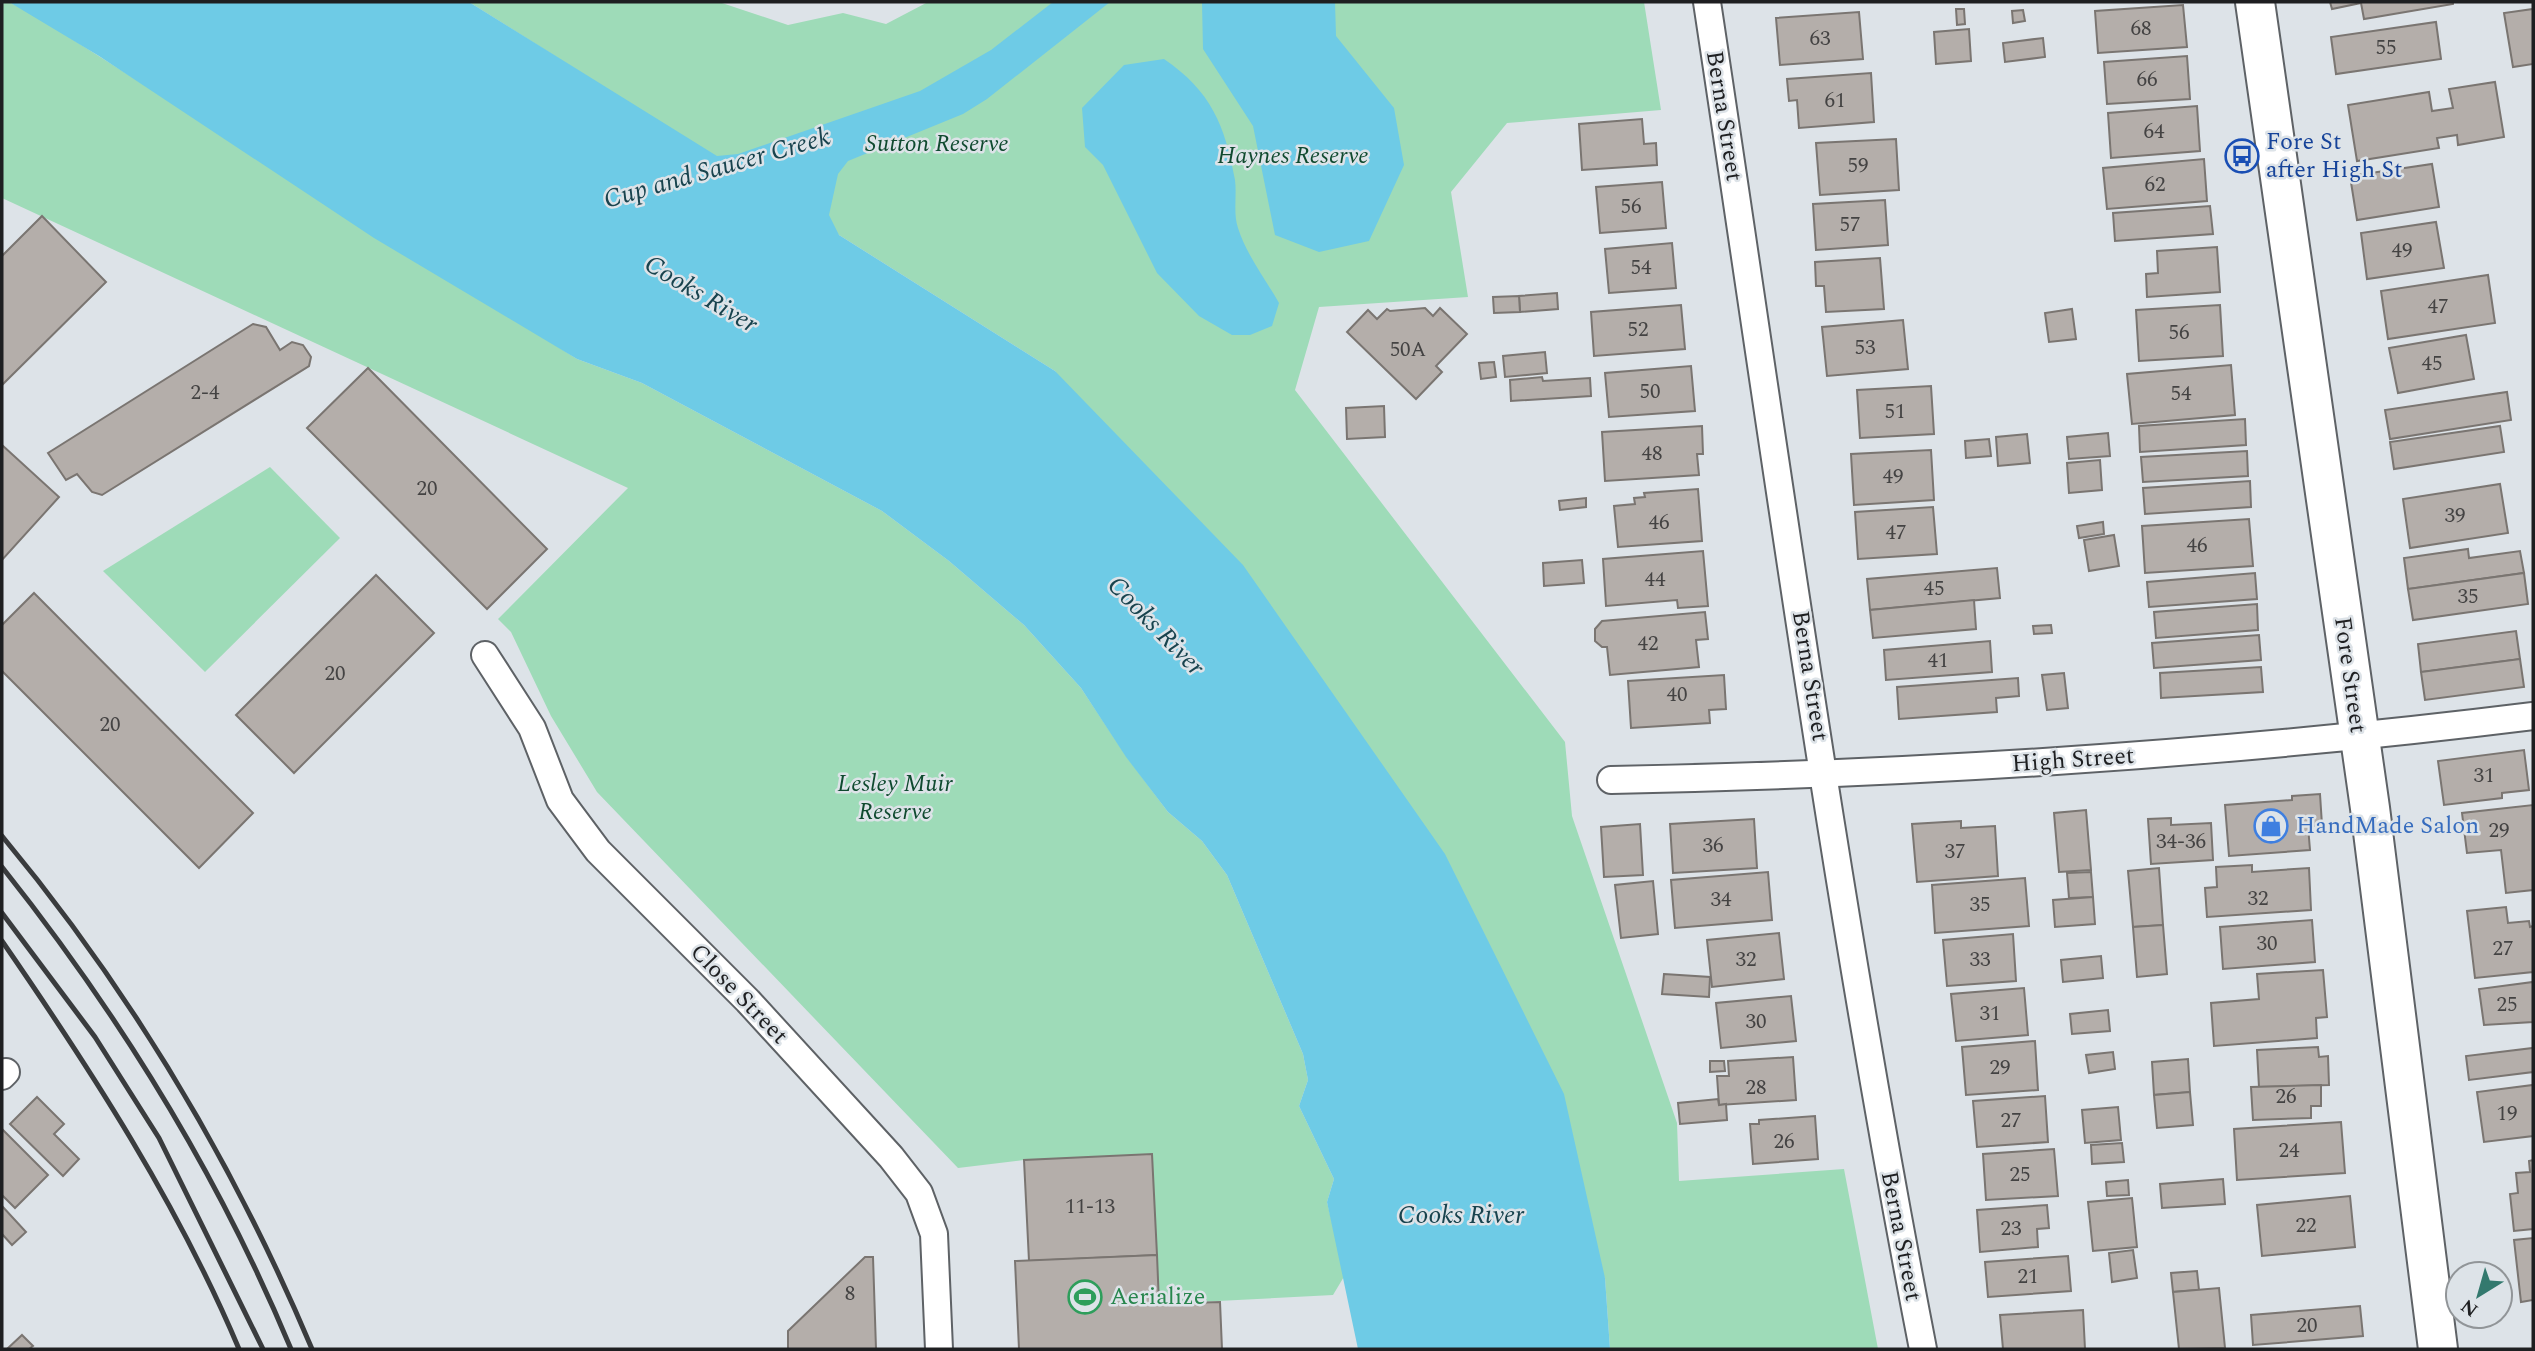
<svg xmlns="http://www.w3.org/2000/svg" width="2535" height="1351" font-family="Spectral,serif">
<rect width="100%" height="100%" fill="#dde3e8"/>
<g fill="#9edbb8">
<polygon points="2,2 9,2 34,15 577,359 642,383 882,511 949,561 1024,625 1081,688 1126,756 1168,812 1202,841 1227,875 1303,1054 1308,1080 1299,1106 1334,1179 1327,1202 1345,1275 1333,1295 1159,1304 1152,1154 1024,1160 958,1168 597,792 551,716 511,632 498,619 628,488 2,198"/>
<polygon points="469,2 719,2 788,25 843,13 886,24 928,2 1644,2 1661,110 1507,123 1451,192 1468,297 1319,307 1295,390 1565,742 1572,816 1677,1123 1679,1181 1844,1169 1878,1349 1610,1349 1605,1278 1055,371"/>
<polygon points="270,467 340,538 205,672 103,571"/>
</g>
<g fill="#6ecbe6">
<polygon points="9,2 469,2 717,156 738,154 920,91 991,50 1053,2 1110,2 987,99 963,114 848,161 838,174 829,215 839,235 1055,371 1243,565 1445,854 1564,1094 1605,1278 1610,1349 1358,1349 1327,1202 1334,1179 1299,1106 1308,1080 1303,1054 1227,875 1202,841 1168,812 1126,757 1081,688 1024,625 949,561 882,511 642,383 577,359 374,238 99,56"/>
<polygon points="1335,2 1336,36 1394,108 1404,165 1369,241 1319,252 1275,235 1253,126 1203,49 1202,3"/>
<path d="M 1164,59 C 1211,91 1225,125 1235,180 C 1237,195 1233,213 1238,228 C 1246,254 1266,280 1279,303 L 1272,326 L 1250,335 L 1232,335 L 1199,316 L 1157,273 L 1103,165 L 1085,147 L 1082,108 L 1124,65 Z"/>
</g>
<g fill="#b4aeaa" stroke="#7a7571" stroke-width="2">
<polygon points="2330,2 2453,2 2453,4 2364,19 2361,3 2332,9"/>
<polygon points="2183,5 2187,47 2098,53 2095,11"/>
<polygon points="1956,9 1964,9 1965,24 1957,25"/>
<polygon points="2533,9 2533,64 2513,67 2504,13"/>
<polygon points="2023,10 2025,21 2013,23 2012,11"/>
<polygon points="1859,12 1863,59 1780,65 1776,18"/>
<polygon points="2436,22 2441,59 2336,74 2331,37"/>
<polygon points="1969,29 1971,61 1936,64 1934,32"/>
<polygon points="2043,38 2045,57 2005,62 2003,43"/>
<polygon points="2187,56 2190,99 2107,104 2104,62"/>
<polygon points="1871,73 1874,122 1799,128 1797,100 1789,101 1787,79"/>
<polygon points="2495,82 2504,137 2458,145 2457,135 2437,138 2439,148 2357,161 2348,105 2429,92 2432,111 2453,108 2449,89"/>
<polygon points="2197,106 2200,151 2111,158 2108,113"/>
<polygon points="1642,119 1644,144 1656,143 1657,165 1582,170 1579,124"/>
<polygon points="1896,139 1899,190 1820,195 1816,143"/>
<polygon points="2204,159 2207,201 2107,209 2103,168"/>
<polygon points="2432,164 2439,207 2357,220 2350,176"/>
<polygon points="1662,182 1666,228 1600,233 1596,187"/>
<polygon points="1885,200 1888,245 1816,250 1813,204"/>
<polygon points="2210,206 2213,234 2115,241 2113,213"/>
<polygon points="42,216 106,282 2,385 2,256"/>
<polygon points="2436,222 2444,268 2367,279 2361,233"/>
<polygon points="1672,243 1676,288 1609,293 1605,249"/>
<polygon points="2217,247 2220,292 2147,297 2146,274 2158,273 2157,251"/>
<polygon points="1880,258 1884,309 1826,312 1824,286 1816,286 1815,262"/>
<polygon points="2488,275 2495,323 2388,339 2381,291"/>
<polygon points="1557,293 1558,309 1520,312 1519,296"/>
<polygon points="1519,296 1520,312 1494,313 1493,297"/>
<polygon points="1681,305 1685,349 1594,356 1591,312"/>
<polygon points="2220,305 2223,356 2139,361 2136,310"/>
<polygon points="1425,308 1433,316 1440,308 1467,334 1436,366 1442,372 1416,399 1347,332 1368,310 1377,319 1387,309 1390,311"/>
<polygon points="2072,309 2076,339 2049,342 2045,313"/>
<polygon points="1903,320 1908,369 1827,376 1822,327"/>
<polygon points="253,324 266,327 280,350 292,342 303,345 311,357 309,366 102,495 92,492 77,474 66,480 48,453"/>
<polygon points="2466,335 2474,379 2398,393 2389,348"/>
<polygon points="1545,352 1547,373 1505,377 1503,356"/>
<polygon points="1494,362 1496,377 1481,379 1479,363"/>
<polygon points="2231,365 2235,415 2132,424 2127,374"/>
<polygon points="1691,366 1695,411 1609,417 1605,373"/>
<polygon points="368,368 547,549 487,609 307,428"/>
<polygon points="1542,377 1543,381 1590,378 1591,396 1511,401 1510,380"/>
<polygon points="1931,386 1934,434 1860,438 1857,390"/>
<polygon points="2507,392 2511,420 2390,439 2385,410"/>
<polygon points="1384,406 1385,437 1347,439 1346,408"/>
<polygon points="2245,419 2246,445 2140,452 2139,426"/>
<polygon points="1702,426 1703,454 1697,454 1699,475 1605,481 1602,432"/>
<polygon points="2500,426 2504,452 2394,469 2390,442"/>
<polygon points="2108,433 2110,456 2069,459 2067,437"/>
<polygon points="2027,434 2030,463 1998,466 1996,437"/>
<polygon points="1989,439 1991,456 1966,458 1965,441"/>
<polygon points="2,445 59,497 2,560"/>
<polygon points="1931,450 1934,500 1854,505 1851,454"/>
<polygon points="2247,451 2248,476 2143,482 2141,457"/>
<polygon points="2100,460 2102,490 2069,493 2067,463"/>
<polygon points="2250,481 2251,507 2145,514 2143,488"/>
<polygon points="2500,484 2508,533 2410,548 2403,499"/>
<polygon points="1698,489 1702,541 1618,547 1614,506 1635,504 1634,498 1645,497 1644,493"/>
<polygon points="1586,498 1586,507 1560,510 1559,501"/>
<polygon points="1933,507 1937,554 1858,559 1855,512"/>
<polygon points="2249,519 2253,566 2145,573 2142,526"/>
<polygon points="2103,522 2104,534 2079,538 2077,526"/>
<polygon points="2114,535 2119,566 2089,571 2084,540"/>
<polygon points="2468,549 2469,558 2520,551 2524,573 2408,589 2404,558"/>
<polygon points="1703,551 1708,606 1678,608 1677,600 1606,606 1603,559"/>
<polygon points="1582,560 1584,583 1544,586 1543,563"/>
<polygon points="1997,568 2000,598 1870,610 1867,579"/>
<polygon points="2255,573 2257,599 2149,607 2147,582"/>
<polygon points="2524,573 2528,604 2413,620 2408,589"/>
<polygon points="376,575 434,633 294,773 236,715"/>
<polygon points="34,593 253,813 199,868 2,671 2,625"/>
<polygon points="1974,600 1976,629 1873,638 1870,610"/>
<polygon points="2257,604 2258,630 2156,638 2154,612"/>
<polygon points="1705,612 1708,639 1696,640 1699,667 1610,675 1607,647 1602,647 1595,641 1595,629 1602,621"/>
<polygon points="2051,625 2052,633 2034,634 2033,626"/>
<polygon points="2516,631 2520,659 2421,672 2418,644"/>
<polygon points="2259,635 2261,660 2154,668 2152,643"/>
<polygon points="1990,641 1992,672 1886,680 1884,650"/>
<polygon points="2520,659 2524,687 2425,700 2421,672"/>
<polygon points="2261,667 2263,692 2161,698 2160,673"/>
<polygon points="2064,673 2068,708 2047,710 2042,675"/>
<polygon points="1724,675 1726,709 1709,710 1710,723 1631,728 1628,681"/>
<polygon points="2018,678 2019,696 1996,698 1997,712 1899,719 1897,687"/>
<polygon points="2524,750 2529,790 2502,793 2502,798 2444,805 2438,761"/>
<polygon points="2320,794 2322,825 2308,826 2310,850 2229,856 2225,805 2292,800 2292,796"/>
<polygon points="2533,805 2533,890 2506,893 2501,850 2467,853 2462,813"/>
<polygon points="2086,810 2091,870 2059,872 2054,813"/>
<polygon points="2171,818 2171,825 2211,823 2213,860 2151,864 2148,819"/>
<polygon points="1754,819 1757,868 1673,873 1670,824"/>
<polygon points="1961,821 1961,828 1995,826 1998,876 1917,882 1912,824"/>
<polygon points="1640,824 1643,875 1604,877 1601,827"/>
<polygon points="2252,865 2252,872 2309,868 2311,910 2207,917 2205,888 2217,887 2216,867"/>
<polygon points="2159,868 2163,925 2133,927 2128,871"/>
<polygon points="1768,872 1772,920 1675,928 1671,880"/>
<polygon points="2091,872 2093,897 2069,898 2067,873"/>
<polygon points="2025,878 2029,926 1935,933 1932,885"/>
<polygon points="1653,881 1658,934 1621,938 1615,885"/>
<polygon points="2093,897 2095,924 2055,927 2053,900"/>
<polygon points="2506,907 2508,923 2529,921 2530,927 2533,926 2533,972 2475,978 2467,911"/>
<polygon points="2312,920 2315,962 2223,969 2220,927"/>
<polygon points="2163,925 2167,974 2137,977 2133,927"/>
<polygon points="1779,933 1784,979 1712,987 1707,940"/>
<polygon points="2013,934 2016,981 1947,986 1943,940"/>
<polygon points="2101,956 2103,978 2063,982 2061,960"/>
<polygon points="2323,970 2327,1017 2316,1018 2317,1038 2214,1046 2211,1003 2259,999 2257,974"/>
<polygon points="1664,974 1710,977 1709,997 1662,994"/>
<polygon points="2533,982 2533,1022 2484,1025 2479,989"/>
<polygon points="2024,988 2028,1035 1956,1041 1951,994"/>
<polygon points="1791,996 1796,1041 1721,1048 1716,1003"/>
<polygon points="2108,1010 2110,1031 2072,1034 2070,1014"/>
<polygon points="2035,1041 2038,1090 1966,1095 1962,1047"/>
<polygon points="2318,1047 2319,1057 2328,1056 2329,1085 2259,1087 2257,1050"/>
<polygon points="2533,1048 2533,1072 2469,1080 2466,1056"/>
<polygon points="2113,1052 2115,1069 2089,1073 2086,1055"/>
<polygon points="1793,1057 1796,1100 1719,1105 1717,1076 1729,1076 1728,1061"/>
<polygon points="2188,1059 2190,1092 2154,1095 2152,1062"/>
<polygon points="1710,1061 1724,1061 1725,1071 1710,1072"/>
<polygon points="2321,1085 2321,1106 2311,1106 2311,1118 2253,1120 2251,1087"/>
<polygon points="2533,1085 2533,1136 2484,1142 2477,1092"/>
<polygon points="2190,1092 2193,1125 2157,1128 2154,1095"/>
<polygon points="2045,1096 2048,1142 1977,1147 1973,1101"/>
<polygon points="37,1097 64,1124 54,1134 79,1159 63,1176 10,1124"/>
<polygon points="1718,1099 1719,1105 1726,1104 1727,1120 1680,1124 1678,1103"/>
<polygon points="2118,1107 2121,1140 2085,1143 2082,1110"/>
<polygon points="1815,1116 1818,1159 1753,1164 1750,1124 1759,1124 1759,1120"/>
<polygon points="2341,1122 2345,1173 2237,1180 2234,1129"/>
<polygon points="2,1129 48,1175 15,1208 2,1195"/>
<polygon points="2122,1143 2124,1162 2092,1164 2091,1145"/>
<polygon points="2054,1149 2058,1196 1986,1200 1983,1154"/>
<polygon points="1152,1154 1157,1255 1029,1261 1024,1160"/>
<polygon points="2533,1160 2533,1229 2514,1231 2510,1194 2518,1193 2516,1173 2530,1172 2529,1161"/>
<polygon points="2223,1179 2225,1204 2162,1208 2160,1184"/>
<polygon points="2128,1180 2129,1195 2107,1196 2106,1182"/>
<polygon points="2350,1196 2355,1247 2262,1256 2257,1205"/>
<polygon points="2132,1198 2137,1247 2093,1251 2088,1202"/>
<polygon points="2047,1205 2049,1228 2037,1229 2038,1247 1980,1252 1977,1210"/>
<polygon points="2,1206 26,1232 12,1245 2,1234"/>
<polygon points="2533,1238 2533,1300 2521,1302 2514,1240"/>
<polygon points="2133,1250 2137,1278 2112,1282 2109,1253"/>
<polygon points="1157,1255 1159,1304 1220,1302 1222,1349 1019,1349 1015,1261"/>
<polygon points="2068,1256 2071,1291 1988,1297 1985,1262"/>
<polygon points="865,1257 873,1257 876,1349 788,1349 788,1331"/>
<polygon points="2197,1271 2199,1290 2173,1292 2171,1273"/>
<polygon points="2219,1288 2225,1348 2179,1349 2173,1292"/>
<polygon points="2360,1306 2363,1336 2253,1345 2251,1315"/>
<polygon points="2083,1310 2085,1349 2003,1349 2000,1315"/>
<polygon points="22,1335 33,1346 29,1349 7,1349"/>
</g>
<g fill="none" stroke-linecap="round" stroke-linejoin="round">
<defs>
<g id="minor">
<path d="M 1707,2 C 1775,451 1836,903 1923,1349"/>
<polyline points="485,655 532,728 560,800 598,851 748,1001 891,1157 919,1193 934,1234 939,1349"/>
<path d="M 1611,780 C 1919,774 2227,754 2533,716"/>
<polyline points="2,1076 6,1072"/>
</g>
<polyline id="secondary" points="2255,2 2370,808 2438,1349"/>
</defs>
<use href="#minor" stroke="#5e6266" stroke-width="30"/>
<use href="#secondary" stroke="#5e6266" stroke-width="42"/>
<use href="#minor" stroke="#fff" stroke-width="26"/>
<use href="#secondary" stroke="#fff" stroke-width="38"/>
<g stroke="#3a3c3e" stroke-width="5">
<path d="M 2,836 C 130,990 234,1164 312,1349"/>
<path d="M 2,867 C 119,1014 219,1176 291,1349"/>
<polyline points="2,913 95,1037 159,1138 263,1349"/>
<path d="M 2,941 C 91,1070 178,1204 239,1349"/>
</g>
</g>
<defs>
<symbol id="bus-ring" viewBox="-11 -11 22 22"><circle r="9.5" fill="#dde3e8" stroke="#1a4fb4" stroke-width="1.5"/><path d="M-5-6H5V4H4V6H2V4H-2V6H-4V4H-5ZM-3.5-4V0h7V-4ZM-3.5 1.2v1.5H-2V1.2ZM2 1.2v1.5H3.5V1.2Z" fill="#1a4fb4"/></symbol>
<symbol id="shop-ring" viewBox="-11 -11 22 22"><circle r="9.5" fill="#dde3e8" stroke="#3f7fe0" stroke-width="1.5"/><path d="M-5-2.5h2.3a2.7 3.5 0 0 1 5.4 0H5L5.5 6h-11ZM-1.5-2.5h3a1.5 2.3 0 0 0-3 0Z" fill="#3f7fe0"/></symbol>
<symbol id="stadium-ring" viewBox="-11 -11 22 22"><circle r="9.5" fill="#dde3e8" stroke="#2e9e5b" stroke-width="1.5"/><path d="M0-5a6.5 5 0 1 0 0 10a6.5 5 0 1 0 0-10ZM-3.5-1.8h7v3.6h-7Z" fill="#2e9e5b"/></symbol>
</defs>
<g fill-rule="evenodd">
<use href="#bus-ring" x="2223" y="137" width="38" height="38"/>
<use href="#shop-ring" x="2252" y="807" width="38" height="38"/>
<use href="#stadium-ring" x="1066" y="1278" width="38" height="38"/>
</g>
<g text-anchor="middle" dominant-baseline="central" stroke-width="5" stroke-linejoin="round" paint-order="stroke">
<g font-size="21" fill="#444343">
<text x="2141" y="29">68</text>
<text x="1820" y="39">63</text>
<text x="2386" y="48">55</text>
<text x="2147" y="80">66</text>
<text x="1835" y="101">61</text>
<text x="2154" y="132">64</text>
<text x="1858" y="166">59</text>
<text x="2155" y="185">62</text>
<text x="1631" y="207">56</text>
<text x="1850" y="225">57</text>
<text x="2402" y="251">49</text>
<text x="1641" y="268">54</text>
<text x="2438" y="307">47</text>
<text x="1638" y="330">52</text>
<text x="2179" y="333">56</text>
<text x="1865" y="348">53</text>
<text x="1408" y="350">50A</text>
<text x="2432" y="364">45</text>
<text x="1650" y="392">50</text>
<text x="205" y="393">2-4</text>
<text x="2181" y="394">54</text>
<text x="1895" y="412">51</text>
<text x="1652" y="454">48</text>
<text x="1893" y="477">49</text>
<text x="427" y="489">20</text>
<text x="2455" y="516">39</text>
<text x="1659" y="523">46</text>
<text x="1896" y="533">47</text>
<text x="2197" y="546">46</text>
<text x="1655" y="580">44</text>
<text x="1934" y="589">45</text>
<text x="2468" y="597">35</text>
<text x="1648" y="644">42</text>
<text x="1938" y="661">41</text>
<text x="335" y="674">20</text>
<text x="1677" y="695">40</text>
<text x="110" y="725">20</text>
<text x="2484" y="776">31</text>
<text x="2499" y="831">29</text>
<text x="2181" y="842">34-36</text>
<text x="1713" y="846">36</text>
<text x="1955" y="852">37</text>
<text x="2258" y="899">32</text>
<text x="1721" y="900">34</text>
<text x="1980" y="905">35</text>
<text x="2267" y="944">30</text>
<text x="2503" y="949">27</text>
<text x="1746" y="960">32</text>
<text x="1980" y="960">33</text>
<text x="2507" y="1005">25</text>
<text x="1990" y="1014">31</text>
<text x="1756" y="1022">30</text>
<text x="2000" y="1068">29</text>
<text x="1756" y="1088">28</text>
<text x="2286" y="1097">26</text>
<text x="2507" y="1114">19</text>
<text x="2011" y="1121">27</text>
<text x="1784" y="1142">26</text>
<text x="2289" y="1151">24</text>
<text x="2020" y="1175">25</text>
<text x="1090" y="1207">11-13</text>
<text x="2306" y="1226">22</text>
<text x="2011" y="1229">23</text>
<text x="2028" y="1277">21</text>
<text x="850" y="1294">8</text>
<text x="2307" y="1326">20</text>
</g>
<g font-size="24" fill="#1e1f21" stroke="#dde3e8">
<text transform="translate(1724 116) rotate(81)">Berna Street</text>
<text transform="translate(2350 675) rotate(82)">Fore Street</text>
<text transform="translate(1810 676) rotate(81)">Berna Street</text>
<text transform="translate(2073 760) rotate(-4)">High Street</text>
<text transform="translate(739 994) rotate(46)">Close Street</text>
<text transform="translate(1901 1236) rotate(79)">Berna Street</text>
</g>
<g font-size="24" fill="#164399" stroke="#dde3e8" text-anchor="start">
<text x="2266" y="142">Fore St<tspan x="2266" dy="28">after High St</tspan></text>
</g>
<g font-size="24" font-style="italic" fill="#0f4a2f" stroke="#dde3e8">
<text x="937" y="144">Sutton Reserve</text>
<text x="1293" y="156">Haynes Reserve</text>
<text x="895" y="784">Lesley Muir<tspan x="895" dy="28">Reserve</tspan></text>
</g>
<g font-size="24" fill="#366cbe" stroke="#dde3e8" text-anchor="start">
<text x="2296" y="826">HandMade Salon</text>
</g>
<g font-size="24" fill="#27864d" stroke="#dde3e8" text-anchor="start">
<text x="1110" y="1297">Aerialize</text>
</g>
<g font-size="26" font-style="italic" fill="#18434e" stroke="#dde3e8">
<text transform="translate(717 168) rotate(-16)">Cup and Saucer Creek</text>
<text transform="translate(701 294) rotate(31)">Cooks River</text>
<text transform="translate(1156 626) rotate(46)">Cooks River</text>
<text x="1461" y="1215">Cooks River</text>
</g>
</g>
<rect width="2535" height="1351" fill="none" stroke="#1e1f21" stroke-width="7"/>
<g transform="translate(2479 1295) rotate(217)"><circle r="33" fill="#dde3e8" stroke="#919598" stroke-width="2"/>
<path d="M0-5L12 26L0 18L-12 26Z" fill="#33796e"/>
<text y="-10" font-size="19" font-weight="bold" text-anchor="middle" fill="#1e1f21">N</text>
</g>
</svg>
